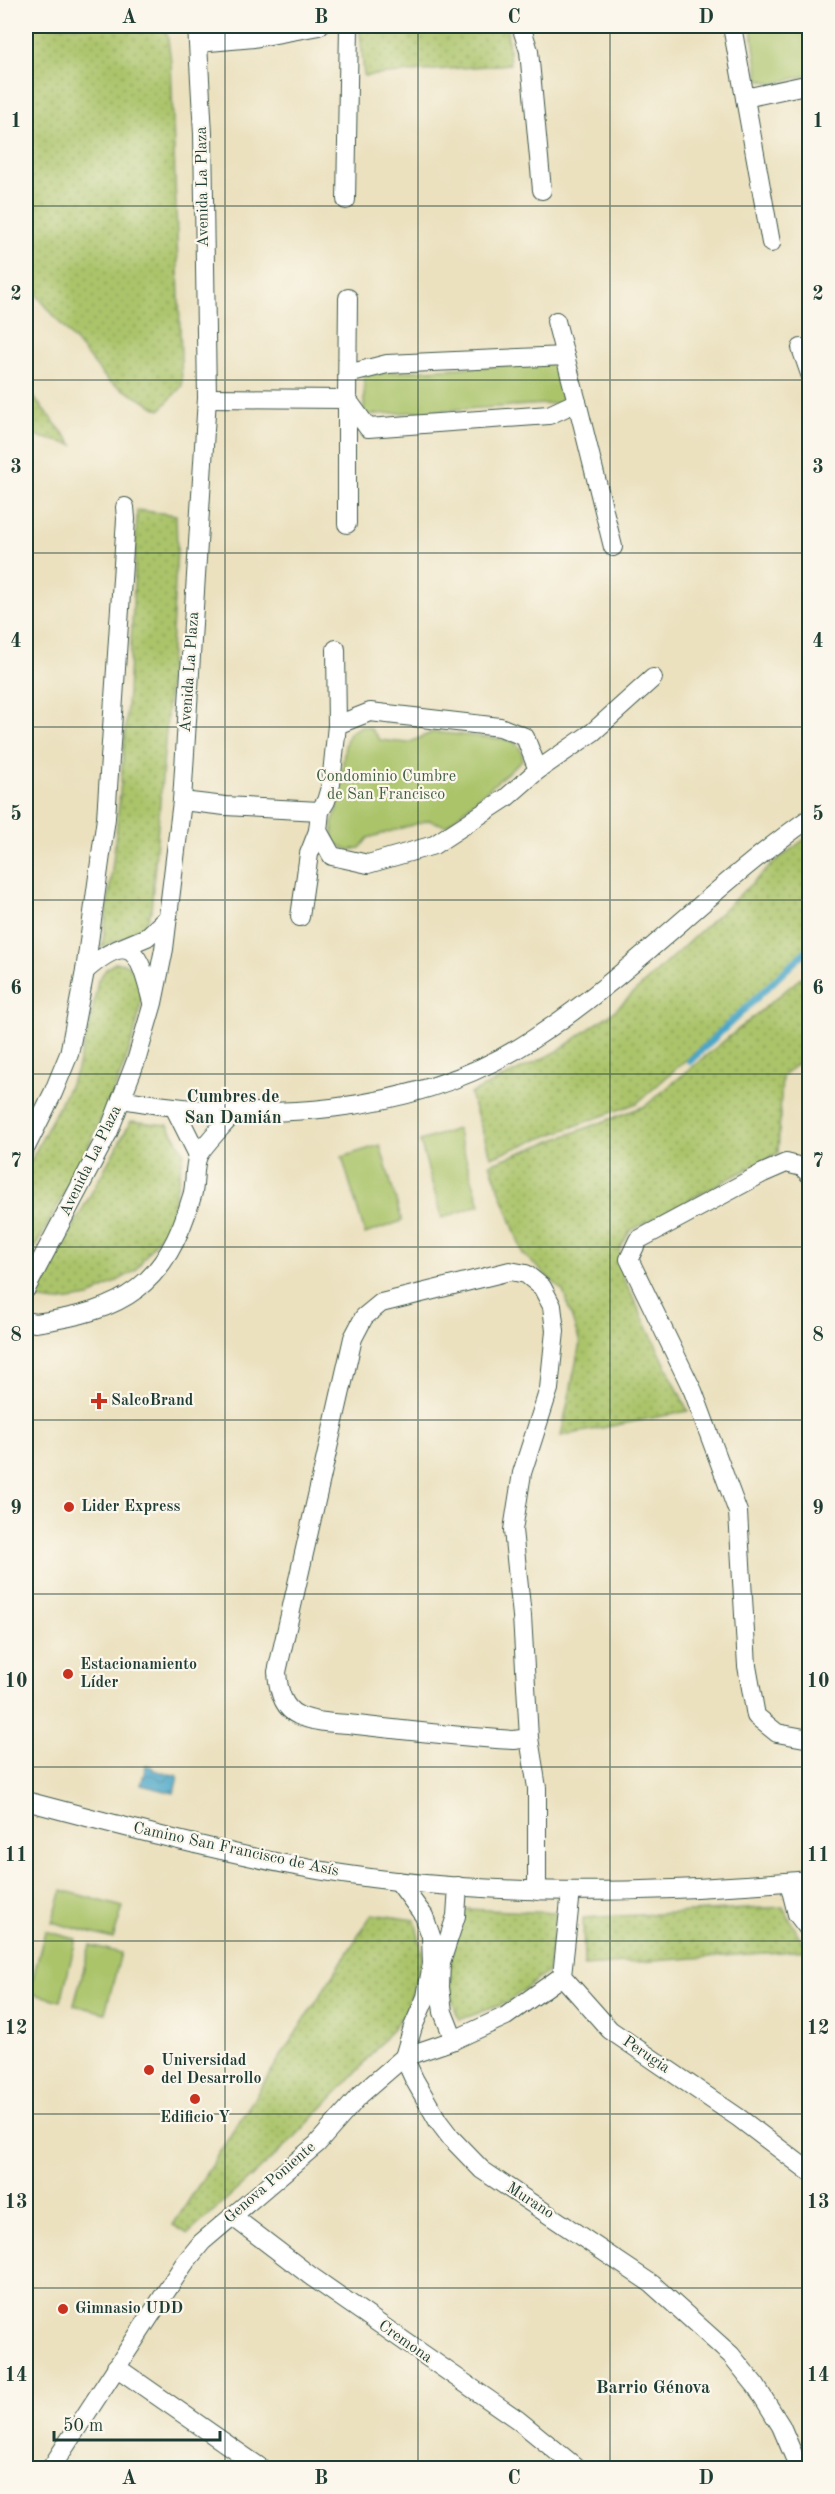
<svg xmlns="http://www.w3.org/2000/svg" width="835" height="2494" font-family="'Old Standard TT',serif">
<defs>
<pattern id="grass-dots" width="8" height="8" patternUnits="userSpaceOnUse" patternTransform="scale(1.5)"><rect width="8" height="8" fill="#abc46a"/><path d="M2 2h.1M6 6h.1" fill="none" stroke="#8ba058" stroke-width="1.8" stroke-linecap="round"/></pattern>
<pattern id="water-waves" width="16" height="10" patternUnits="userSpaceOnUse" patternTransform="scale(1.5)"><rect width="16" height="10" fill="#4aa6c8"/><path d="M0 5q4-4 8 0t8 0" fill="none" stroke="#3d88a3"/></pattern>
</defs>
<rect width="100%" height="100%" fill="#fbf7ec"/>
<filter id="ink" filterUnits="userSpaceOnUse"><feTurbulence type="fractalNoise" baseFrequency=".0167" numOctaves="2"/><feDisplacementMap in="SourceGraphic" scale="12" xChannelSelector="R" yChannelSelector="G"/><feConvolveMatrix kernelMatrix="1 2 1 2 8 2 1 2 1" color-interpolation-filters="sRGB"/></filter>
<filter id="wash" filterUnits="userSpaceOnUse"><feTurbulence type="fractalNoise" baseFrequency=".008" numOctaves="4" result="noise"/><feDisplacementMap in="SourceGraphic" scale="24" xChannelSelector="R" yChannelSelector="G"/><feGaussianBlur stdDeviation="1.35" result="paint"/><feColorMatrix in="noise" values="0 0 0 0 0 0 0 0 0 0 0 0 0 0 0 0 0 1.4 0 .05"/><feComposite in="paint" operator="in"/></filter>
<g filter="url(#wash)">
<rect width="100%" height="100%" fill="#ebe1bf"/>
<g fill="url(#grass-dots)" stroke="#65804f" stroke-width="1.5">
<polygon points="26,26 166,26 171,61 182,386 160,410 108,381 26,282"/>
<polygon points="367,26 504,26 507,29 510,64 364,76 360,31"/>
<polygon points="26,388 73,445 26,434"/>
<path d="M 137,510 L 176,515 L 177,549 L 167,717 L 151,911 C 141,941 127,934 102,947 C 123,802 132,656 137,510 Z"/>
<polygon points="809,836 809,951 637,1103 491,1157 470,1094 556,1052 613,1012 777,860"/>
<path d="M 115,963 C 203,959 42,1234 26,1264 L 26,1170 L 76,1072 L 90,1024 L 98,980 L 107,968 Z"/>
<polygon points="809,971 809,1053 782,1077 778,1153 630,1231 619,1250 623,1277 688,1411 561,1436 580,1343 563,1291 523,1254 490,1164 645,1106"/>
<polygon points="131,1121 168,1125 184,1152 170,1221 135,1271 89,1297 56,1302 33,1299"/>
<polygon points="783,1907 807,1950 584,1966 583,1918"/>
<polygon points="465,1909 556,1913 548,1972 506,2003 459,2020 447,1984 454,1945"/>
<polygon points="372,1914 415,1920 423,1956 407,2011 361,2067 291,2141 188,2234 173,2225"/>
</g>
<g fill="#abc46a" stroke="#65804f" stroke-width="1.5">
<polygon points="751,26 809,26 809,75 773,84 759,79"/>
<polygon points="556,362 563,403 364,415 364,374"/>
<path d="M 361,726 L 370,728 L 380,740 L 408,743 L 433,732 L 511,740 C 519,746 523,750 522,760 L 446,826 L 429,820 L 368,838 L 360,848 L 349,850 L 334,843 L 332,823 L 338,808 L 345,745 L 349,733 Z"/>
<polygon points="457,1129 480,1205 442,1218 420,1141"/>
<polygon points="380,1145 402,1221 365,1234 342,1157"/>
<polygon points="62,1890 123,1907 113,1939 52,1922"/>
<polygon points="45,1931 76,1939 61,2001 29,1993"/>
<polygon points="90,1945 121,1953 105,2013 74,2005"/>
</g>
<polygon fill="url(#water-waves)" stroke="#34727e" stroke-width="1.5" points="146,1765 153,1767 153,1770 178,1776 174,1793 141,1785"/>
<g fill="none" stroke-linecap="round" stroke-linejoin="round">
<polyline stroke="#4aa6c8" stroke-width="7" points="690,1061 810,947"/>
</g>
</g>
<g filter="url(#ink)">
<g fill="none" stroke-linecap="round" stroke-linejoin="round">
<defs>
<g id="minor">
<polyline points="521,26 529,51 542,190"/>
<polyline points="732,26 771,243"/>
<polyline points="198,43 254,38 319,26"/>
<polyline points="745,98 810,84"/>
<polyline points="346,200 349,26"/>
<polyline points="556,321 565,356"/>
<polyline points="801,348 810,374"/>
<polyline points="348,374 387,364 565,356 577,402 549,415 368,428 347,399 348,298"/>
<polyline points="207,398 347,399 347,524"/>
<polyline points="577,402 613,547"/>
<polyline points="336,649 337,725"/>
<polygon points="370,712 500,727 525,737 538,770 506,798 434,845 368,864 332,856 318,831 320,811 326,801 331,784 337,725"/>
<polyline points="538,770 593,732 653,678"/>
<polyline points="182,801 225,806 320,811"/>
<polyline points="300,917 309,854 318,831"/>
<polyline points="116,950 147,937 166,919"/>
<path d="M 85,971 C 133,929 139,953 152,1002"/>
<path d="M 121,1099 C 257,1124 415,1117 533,1039 C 632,975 713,885 810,818"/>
<polyline points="174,1107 198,1155"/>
<polyline points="26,1147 53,1093 69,1054 85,971 106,818 126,519 125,507"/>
<polyline points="810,1175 802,1167 786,1163 763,1173 638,1240 629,1259 693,1391 738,1512 747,1666 756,1716 777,1733 810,1739"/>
<polyline points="26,1289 109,1131 137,1058 153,1003 164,949 182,801 207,398 203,134 197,26"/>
<path d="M 26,1321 L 35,1323 C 124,1311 166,1286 192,1196 C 196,1184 193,1168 198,1156 C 203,1145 228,1121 236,1110"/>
<path d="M 529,1738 L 514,1740 C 462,1737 409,1731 357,1725 C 339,1723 315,1723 298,1715 C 282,1708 278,1687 277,1672 L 353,1338 L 364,1317 L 381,1303 L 510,1271 L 526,1274 L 542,1287 L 552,1306 L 555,1331 L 549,1389 L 522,1473 L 513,1530 L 522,1616 L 529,1738 L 537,1788 L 537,1891"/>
<path d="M 26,1801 C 113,1824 201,1847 290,1865 C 460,1898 637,1895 810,1880"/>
<polyline points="398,1881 424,1916 431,1936 432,1964 426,1997 413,2027 404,2057 414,2079 438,2121 451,2138 482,2170 652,2284 731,2355 756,2386 781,2426 799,2468"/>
<polyline points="789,1882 797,1914 810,1931"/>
<polyline points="571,1891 562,1976 610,2030 739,2118 810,2172"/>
<polyline points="454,2040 443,2012 440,1987 441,1962 456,1916 458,1886"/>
<polyline points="232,2216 312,2277 518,2420 577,2468"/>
<polyline points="116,2367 261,2468"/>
<polyline points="51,2468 184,2264 202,2242 317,2144 360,2095 404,2057 454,2040 506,2016 562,1976"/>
</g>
</defs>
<use href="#minor" stroke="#3e5649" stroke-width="20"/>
<use href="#minor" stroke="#fff" stroke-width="18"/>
</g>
</g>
<path fill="none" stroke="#1f3d34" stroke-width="1.5" stroke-opacity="0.55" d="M 225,26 L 225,2468M 418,26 L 418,2468M 610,26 L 610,2468M 26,206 L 810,206M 26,380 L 810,380M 26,553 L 810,553M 26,727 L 810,727M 26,900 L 810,900M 26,1074 L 810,1074M 26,1247 L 810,1247M 26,1420 L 810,1420M 26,1594 L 810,1594M 26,1767 L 810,1767M 26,1941 L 810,1941M 26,2114 L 810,2114M 26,2288 L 810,2288"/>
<g fill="#c8321e" stroke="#fbf7ec" stroke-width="2">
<path d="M96 1392h6v6h6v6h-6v6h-6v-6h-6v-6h6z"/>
<circle cx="69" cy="1507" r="6"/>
<circle cx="68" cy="1674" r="6"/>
<circle cx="149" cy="2070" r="6"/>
<circle cx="195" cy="2099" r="6"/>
<circle cx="63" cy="2309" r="6"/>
</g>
<g text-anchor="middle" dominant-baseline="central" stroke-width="4.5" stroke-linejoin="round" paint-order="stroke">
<g font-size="16" fill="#1f3d34" stroke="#fbf7ec">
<text transform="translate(203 187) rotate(-91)">Avenida La Plaza</text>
<text transform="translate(190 672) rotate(-86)">Avenida La Plaza</text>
<text transform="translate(91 1161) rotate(-64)">Avenida La Plaza</text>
<text transform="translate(236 1850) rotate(12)">Camino San Francisco de Asís</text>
<text transform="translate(646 2055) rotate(34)">Perugia</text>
<text transform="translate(270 2183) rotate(-41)">Genova Poniente</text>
<text transform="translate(530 2201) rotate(33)">Murano</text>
<text transform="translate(405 2342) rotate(35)">Cremona</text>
</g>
<g font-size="16" fill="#425f42" stroke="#fbf7ec">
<text x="386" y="777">Condominio Cumbre<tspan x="386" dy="18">de San Francisco</tspan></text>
</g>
<g font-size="16" font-weight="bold" fill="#1f3d34" stroke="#fbf7ec" text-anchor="start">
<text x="111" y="1401">SalcoBrand</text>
<text x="81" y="1507">Lider Express</text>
<text x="80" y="1665">Estacionamiento<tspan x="80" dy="18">Líder</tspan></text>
<text x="161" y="2061">Universidad<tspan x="161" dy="18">del Desarrollo</tspan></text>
<text x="195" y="2118" text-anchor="middle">Edificio Y</text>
<text x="75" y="2309">Gimnasio UDD</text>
</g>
<g font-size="18" font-weight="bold" fill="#1f3d34" stroke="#fbf7ec">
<text x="233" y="1097">Cumbres de<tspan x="233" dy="21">San Damián</tspan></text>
<text x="653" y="2388">Barrio Génova</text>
</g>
</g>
<rect width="835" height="2494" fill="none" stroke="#fbf7ec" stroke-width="66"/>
<path d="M54 2431v9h166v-9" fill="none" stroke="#1f3d34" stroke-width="3"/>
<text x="63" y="2431" font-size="18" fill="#1f3d34" stroke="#fbf7ec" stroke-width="4.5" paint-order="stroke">50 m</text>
<rect x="33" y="33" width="769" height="2428" fill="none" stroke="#1f3d34" stroke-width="2"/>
<g font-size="20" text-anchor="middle" font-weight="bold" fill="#1f3d34">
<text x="129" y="23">A</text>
<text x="321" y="23">B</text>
<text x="514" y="23">C</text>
<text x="706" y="23">D</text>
<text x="16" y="127">1</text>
<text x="818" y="127">1</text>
<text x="16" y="300">2</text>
<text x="818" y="300">2</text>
<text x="16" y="473">3</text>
<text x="818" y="473">3</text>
<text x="16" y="647">4</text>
<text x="818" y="647">4</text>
<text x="16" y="820">5</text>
<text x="818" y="820">5</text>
<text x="16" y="994">6</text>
<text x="818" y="994">6</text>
<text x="16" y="1167">7</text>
<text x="818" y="1167">7</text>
<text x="16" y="1341">8</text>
<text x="818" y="1341">8</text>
<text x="16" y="1514">9</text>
<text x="818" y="1514">9</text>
<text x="16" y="1687">10</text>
<text x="818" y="1687">10</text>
<text x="16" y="1861">11</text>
<text x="818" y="1861">11</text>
<text x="16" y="2034">12</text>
<text x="818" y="2034">12</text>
<text x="16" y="2208">13</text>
<text x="818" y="2208">13</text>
<text x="16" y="2381">14</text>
<text x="818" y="2381">14</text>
<text x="129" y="2484">A</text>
<text x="321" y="2484">B</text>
<text x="514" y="2484">C</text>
<text x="706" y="2484">D</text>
</g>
</svg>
